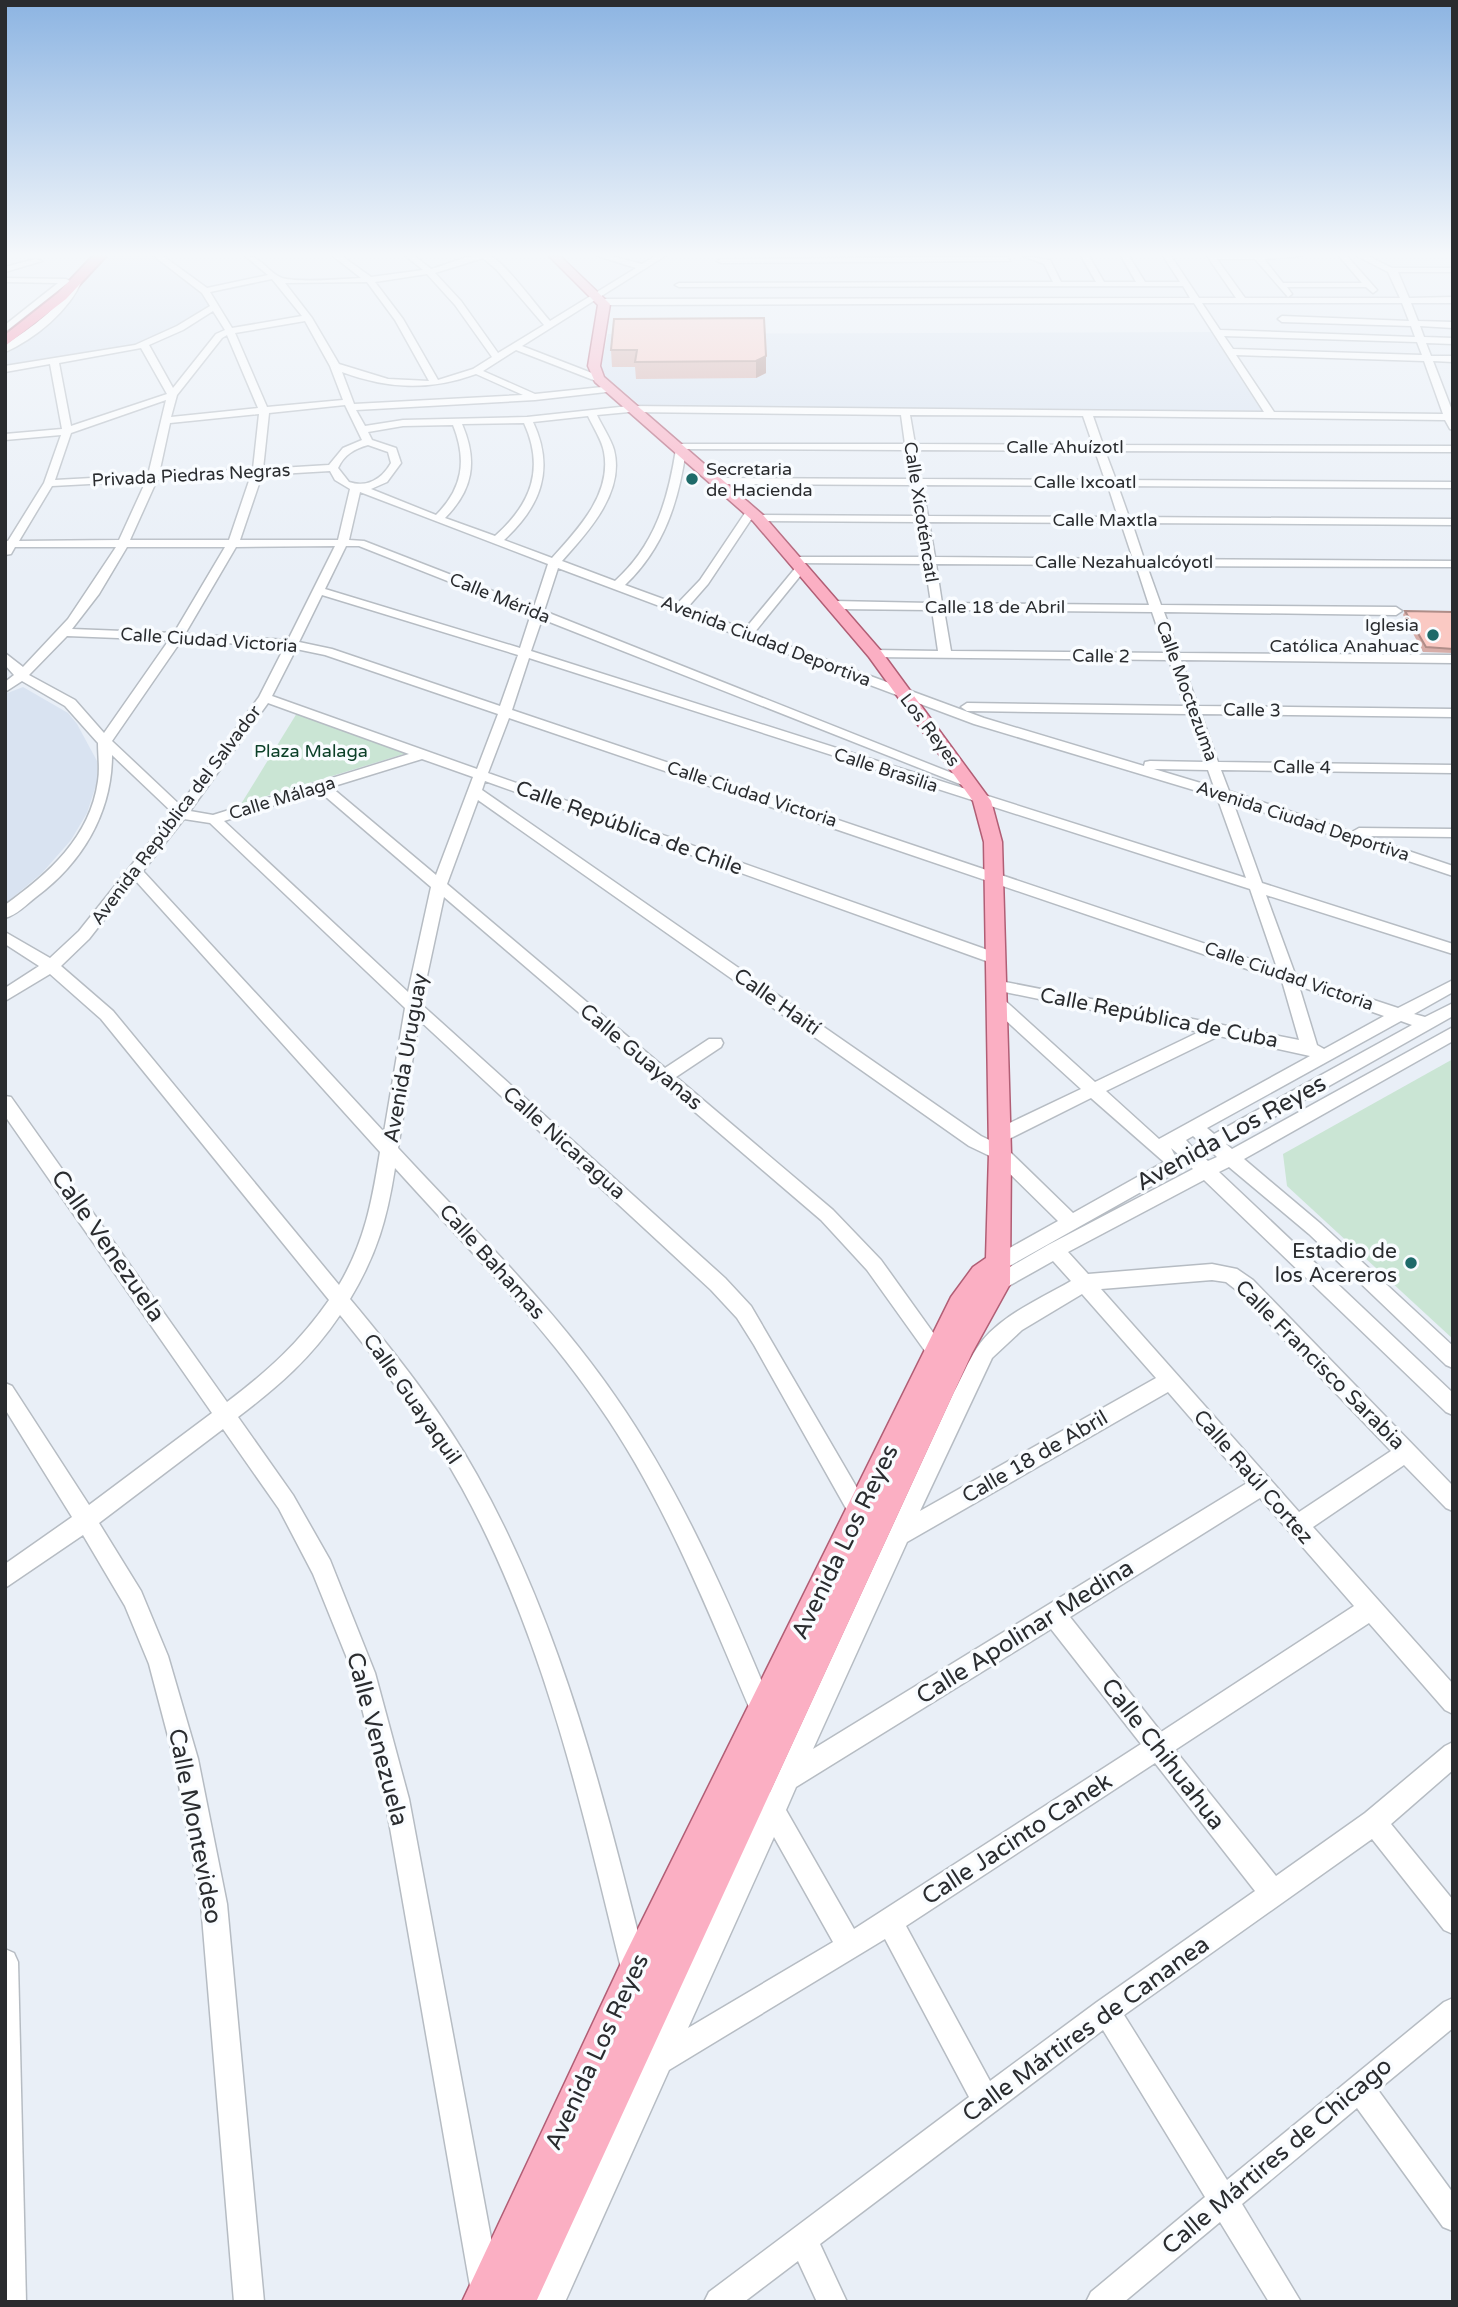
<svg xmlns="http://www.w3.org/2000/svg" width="1458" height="2307" font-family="'Varela Round',sans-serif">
<rect width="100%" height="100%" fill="#e9eff7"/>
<g fill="#d9e3f1">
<polygon points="104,256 157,256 203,292 211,302 209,307 186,322 139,346 5,368 5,349 75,292"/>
<polygon points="1211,332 1263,413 642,407 600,372 608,334"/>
<polygon points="23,687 68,713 77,724 97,761 97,782 87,813 71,840 42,873 5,904 5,694"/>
</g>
<g fill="#cae5d4">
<polygon points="297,713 407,753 241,804"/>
<polygon points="1453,1059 1453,1339 1287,1186 1283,1154"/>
</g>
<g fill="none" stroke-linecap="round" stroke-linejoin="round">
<defs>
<g id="minor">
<path d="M 154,256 L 163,256 L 207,288 L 268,275 L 245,256 C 262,256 268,273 282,278 C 302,283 340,279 361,278 L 333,256 L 342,256 L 371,277 L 423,270 L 406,256 L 415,256 L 431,269 C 447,265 474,251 490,256 C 503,260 539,309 550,321 L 636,268 L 598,256 L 611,256 L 642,264 L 655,256 L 665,256 L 522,346 L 602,377 L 602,381 L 596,381 L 516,350 L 483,371 L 535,394 L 612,386 L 617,389 L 615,391 L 535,400 L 356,410 L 365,426 L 403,420 L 527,417 L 629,406 L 1264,412 L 1194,303 L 604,305 L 600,302 L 604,299 L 1190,298 L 1183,286 L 679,287 L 675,285 L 679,283 L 1053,282 L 1044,264 L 1023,256 L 1050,260 L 1061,282 L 1096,282 L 1081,256 L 1089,256 L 1104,282 L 1136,282 L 1121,256 L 1129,256 L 1145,282 L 1180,282 L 1163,256 L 1171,256 L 1199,298 L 1236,298 L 1207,256 L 1302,256 L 1264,259 L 1283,283 L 1362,283 L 1339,256 L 1347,256 L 1377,290 L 1373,293 L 1366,287 L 1287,287 L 1292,294 L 1288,297 L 1255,259 L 1217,259 L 1245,298 L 1400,298 L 1388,272 L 1357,256 L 1368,256 L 1392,268 L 1453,268 L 1453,272 L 1398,272 L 1409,298 L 1453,297 L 1453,303 L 1411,303 L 1418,321 L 1453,322 L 1453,328 L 1420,326 L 1424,337 L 1453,338 L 1453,344 L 1426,343 L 1431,356 L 1453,356 L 1453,362 L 1433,361 L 1453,413 L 1453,430 L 1450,429 L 1445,420 L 1093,416 L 1103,445 L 1453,446 L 1453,452 L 1105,451 L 1116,480 L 1453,482 L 1453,488 L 1118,486 L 1129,517 L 1453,519 L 1453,525 L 1132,523 L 1144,559 L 1453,561 L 1453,567 L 1147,566 L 1161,605 L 1396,607 L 1402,611 L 1396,615 L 1164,612 L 1179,653 L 1453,655 L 1453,663 L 1181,660 L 1198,706 L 1453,709 L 1453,717 L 1201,714 L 1218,762 L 1453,765 L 1453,773 L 1221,770 L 1229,791 L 1352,832 L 1359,828 L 1453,829 L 1453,837 L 1364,836 L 1453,866 L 1453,876 L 1233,802 L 1262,883 L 1453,944 L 1453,954 L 1266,895 L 1295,974 L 1398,1008 L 1453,980 L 1453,992 L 1414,1014 L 1425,1017 L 1453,1003 L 1453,1016 L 1226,1144 L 1232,1149 L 1453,1027 L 1453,1041 L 1244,1159 L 1321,1224 L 1453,1346 L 1453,1368 L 1446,1365 L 1309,1234 L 1229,1167 L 1219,1172 L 1453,1393 L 1453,1415 L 1446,1412 L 1204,1180 L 1068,1252 L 1088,1274 L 1212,1264 L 1237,1269 L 1253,1280 L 1453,1486 L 1453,1511 L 1446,1508 L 1404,1465 L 1313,1527 L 1453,1684 L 1453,1714 L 1445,1710 L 1369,1623 L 1175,1750 L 1276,1876 L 1365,1813 L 1445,1746 L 1453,1742 L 1453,1770 L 1391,1824 L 1453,1900 L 1453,1934 L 1444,1930 L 1372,1839 L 1124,2015 L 1227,2180 L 1444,2002 L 1453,1998 L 1453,2028 L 1378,2090 L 1453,2193 L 1453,2231 L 1443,2227 L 1357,2108 L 1242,2204 L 1301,2302 L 1269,2302 L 1220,2222 L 1124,2302 L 1086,2302 L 1091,2292 L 1205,2197 L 1103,2030 L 820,2244 L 847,2302 L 817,2302 L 798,2261 L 744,2302 L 704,2302 L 709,2292 L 969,2097 L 885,1939 L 669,2070 L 565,2302 L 535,2302 L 760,1812 L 757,1804 L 760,1795 L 770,1792 L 954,1392 C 962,1377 968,1362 977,1348 C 997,1317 1040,1299 1071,1281 L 1053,1261 L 998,1292 L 991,1290 L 989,1284 L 991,1278 L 1048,1245 L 1193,1169 L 1189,1165 L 1004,1269 L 997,1272 L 990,1269 L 988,1264 L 990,1259 L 1058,1221 L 994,1158 L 969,1146 L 478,800 L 447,884 L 665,1068 L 709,1039 L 721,1039 L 723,1043 L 721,1047 L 676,1077 L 833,1210 L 881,1260 L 947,1352 L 944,1358 L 937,1361 L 930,1358 L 867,1270 L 821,1220 L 444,897 L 421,1004 L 725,1278 L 751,1306 L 871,1512 L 868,1519 L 860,1522 L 852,1519 L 754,1345 L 737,1318 L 711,1290 L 419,1020 L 398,1148 C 472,1228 553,1306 615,1396 C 682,1492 730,1604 775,1713 L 771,1721 L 763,1725 L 755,1721 C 709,1614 666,1502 599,1406 C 540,1320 465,1246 395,1168 C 387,1219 377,1254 350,1299 C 396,1354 442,1412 477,1475 C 563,1628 604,1799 647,1968 L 643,1977 L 634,1981 L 625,1977 L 621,1968 C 581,1804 544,1637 462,1488 C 428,1426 384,1369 340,1315 C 311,1358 279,1386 238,1417 L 293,1495 L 330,1560 L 375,1673 L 409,1799 L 500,2286 L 495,2296 L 485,2301 L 475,2296 L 470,2286 L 385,1799 L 353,1673 L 313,1574 L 279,1509 L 223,1429 L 99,1523 L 141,1591 L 168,1656 L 198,1759 L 227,1904 L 264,2302 L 234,2302 L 201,1904 L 174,1759 L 149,1664 L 125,1606 L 83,1535 L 5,1588 L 5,1564 L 72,1517 L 5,1409 L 5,1383 L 12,1386 L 89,1505 L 212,1413 L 5,1116 L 5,1096 L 11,1097 L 227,1402 C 268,1371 299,1343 329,1300 L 101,1019 L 50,974 L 5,1001 L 5,988 L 39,966 L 5,944 L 5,932 L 50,958 L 79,931 L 173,813 L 112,755 C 112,813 82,863 36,897 C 27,904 17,915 5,918 L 5,905 C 48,874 90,838 98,781 C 100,769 98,755 98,743 L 65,706 L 22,681 L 5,692 L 5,682 L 14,675 L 5,665 L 5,653 L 23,667 L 68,619 L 116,547 L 15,547 L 11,554 L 5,555 L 5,541 L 8,541 L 44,483 L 61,435 L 5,440 L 5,434 L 62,429 L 50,364 L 5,372 L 5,366 L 135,345 L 177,326 L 210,306 L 202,293 ZM 483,258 L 496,269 L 544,325 L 498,353 L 461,301 L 435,273 ZM 427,274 L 455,305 L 492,357 L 473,369 L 438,380 L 403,319 L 375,282 ZM 272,279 L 302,316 L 232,328 L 210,292 ZM 367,282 L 395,320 L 429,381 L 388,379 L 339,364 L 312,318 L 285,283 ZM 1202,303 L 1402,303 L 1409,321 L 1282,316 L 1278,319 L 1282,322 L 1411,326 L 1415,337 L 1220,330 ZM 213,311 L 225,330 L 216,334 L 173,388 L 149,345 L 183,330 ZM 305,321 L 330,366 L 343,400 L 267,407 L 235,333 ZM 227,335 L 258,408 L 171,417 L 177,395 L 222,338 ZM 1224,336 L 1417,342 L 1422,355 L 1233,349 ZM 141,348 L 167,394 L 71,426 L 59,363 ZM 1236,355 L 1424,361 L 1443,414 L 1274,412 ZM 342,372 C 388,389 429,391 476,374 L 523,395 L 354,404 ZM 166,400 L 148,475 L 55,480 L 71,433 ZM 345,405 L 362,440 L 343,448 L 329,465 L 263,469 L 269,413 ZM 629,412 L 901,415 L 905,444 L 673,444 L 672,446 L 676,449 C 668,500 655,545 615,581 L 562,561 C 587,533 625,493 614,450 C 611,439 602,426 597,415 ZM 259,414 L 253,469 L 159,474 L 170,423 ZM 910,415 L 1083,416 L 1093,445 L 915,444 ZM 588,416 C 593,427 602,440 604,452 C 612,494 578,529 552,558 L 504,540 C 541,506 555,469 533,422 ZM 524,423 C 545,469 531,504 495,536 L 445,518 C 473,490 478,461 462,424 ZM 453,425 C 467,460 463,488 436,515 L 371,489 L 387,482 L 401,463 L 396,448 L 372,440 L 368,432 L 403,426 ZM 368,445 L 388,452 L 391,463 C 382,479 367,488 349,482 L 338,468 C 344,455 354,449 368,445 ZM 686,449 L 906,450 L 911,479 L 718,478 L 713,481 L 718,484 L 912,485 L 917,516 L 758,515 L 753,518 L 758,521 L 918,522 L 923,557 L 794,557 L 788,560 L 794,563 L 925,564 L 931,603 L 834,601 L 828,605 L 834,609 L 932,610 L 938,651 L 875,650 L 869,654 L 871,657 L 1169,660 L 1185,706 L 967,703 L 961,707 L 967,711 L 1188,714 L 1205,762 L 1150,761 L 1145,762 L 1144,766 L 984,718 L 754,633 L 805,570 L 805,566 L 797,566 L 745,629 L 687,608 L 708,584 L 756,512 L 755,510 L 747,510 L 700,580 L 677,604 L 625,585 C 664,548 679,501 686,449 ZM 916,450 L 1095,451 L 1105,480 L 921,479 ZM 330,471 L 335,480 L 350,489 L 338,540 L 240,540 L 262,475 ZM 251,475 L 229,540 L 130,540 L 157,480 ZM 146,481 L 119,540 L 19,541 L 52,486 ZM 922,485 L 1108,486 L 1118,517 L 928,516 ZM 360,492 L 548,564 L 534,607 L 364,541 L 349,540 ZM 929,522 L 1121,523 L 1133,559 L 935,557 ZM 335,546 L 288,640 L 185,634 L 236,547 ZM 346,546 L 359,546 L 531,614 L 520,648 L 325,589 ZM 127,547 L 225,547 L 174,633 L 72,629 L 99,594 ZM 936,564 L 1136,565 L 1149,605 L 942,603 ZM 558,568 L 974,724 L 1217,797 L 1246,878 L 531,651 L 542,619 L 965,786 L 970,787 L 977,783 L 544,611 ZM 322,595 L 518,655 L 500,706 L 332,649 L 299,642 ZM 944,610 L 1152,612 L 1166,653 L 951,651 ZM 67,636 L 169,640 L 104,733 L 75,700 L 29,675 ZM 181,641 L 285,646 L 259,697 L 180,805 L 112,741 ZM 296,649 L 325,655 L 498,714 L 477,769 L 272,696 ZM 529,658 L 1250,889 L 1277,968 L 512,710 ZM 268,703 L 409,754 L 213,815 L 190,811 ZM 509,718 L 1282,981 L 1299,1040 L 995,980 L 989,981 L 987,985 L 989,989 L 995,990 L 1199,1032 L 1095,1082 L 1001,997 L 989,997 L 987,1001 L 989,1005 L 1081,1089 L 993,1131 L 990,1136 L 993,1141 L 1005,1141 L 1091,1098 L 1164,1162 L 1073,1213 L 1006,1148 L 981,1136 L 482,790 L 485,781 L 989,962 L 999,962 L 1002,958 L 999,954 L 488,773 ZM 422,759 L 473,777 L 436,875 L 331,787 ZM 1154,769 L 1208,770 L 1214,787 ZM 319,791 L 431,887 L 408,992 L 224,821 ZM 184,819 L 210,823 L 405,1008 L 384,1132 L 143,871 ZM 135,880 L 380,1152 C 372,1201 365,1241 339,1285 L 113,1011 L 61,966 L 89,939 ZM 1299,986 L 1384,1016 L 1324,1049 L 1317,1045 ZM 1401,1021 L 1412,1025 L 1214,1134 L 1207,1128 ZM 1219,1036 L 1310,1056 L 1159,1139 L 1106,1091 ZM 1193,1136 L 1200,1142 L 1192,1147 L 1186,1140 ZM 1171,1148 L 1178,1154 L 1175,1156 ZM 1212,1152 L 1217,1157 L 1208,1161 L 1203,1157 ZM 1212,1280 L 1226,1282 L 1239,1292 L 1391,1451 L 1299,1512 L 1101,1289 ZM 1082,1294 L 1156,1378 L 920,1511 L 992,1358 L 1022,1330 ZM 1168,1392 L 1247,1483 L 813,1749 L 907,1542 ZM 1260,1498 L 1354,1606 L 1161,1732 L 1070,1617 ZM 1051,1629 L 1141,1744 L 854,1929 L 786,1810 L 796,1787 ZM 1155,1763 L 1255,1891 L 1097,2002 L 990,2081 L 906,1926 ZM 774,1837 L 833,1942 L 688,2028 Z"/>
<polygon points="1007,257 1010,261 721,263 717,261 721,259"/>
<polygon points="35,259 42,261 5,272 5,267"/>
<polygon points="5,278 66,279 70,281 5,332 5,325 58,283 5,282"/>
<path d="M 75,278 L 82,280 C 70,310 35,339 5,352 L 5,345 C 33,326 60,309 75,278 Z"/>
<polygon points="5,1949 14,1953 18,1962 26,2302 5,2302"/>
</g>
<polygon id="major" points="549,256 560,256 610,304 600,366 604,377 763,515 881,651 991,801 1002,842 1011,1153 1010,1284 972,1353 536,2302 462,2302 623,1959 951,1297 973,1267 986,1258 989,1153 984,842 973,801 869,657 753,521 595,382 588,366 598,305"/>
<polygon id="highway" points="93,256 106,256 66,299 5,346 5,335 58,293"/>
</defs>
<use href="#minor" stroke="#b6bcc3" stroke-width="3"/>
<use href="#major" stroke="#b15e75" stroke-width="3"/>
<use href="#highway" stroke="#b15e75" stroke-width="4"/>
<use href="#minor" fill="#fff" fill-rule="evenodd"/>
<use href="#major" fill="#fbafc3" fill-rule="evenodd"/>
<use href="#highway" fill="#f9799b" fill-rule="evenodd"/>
</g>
<g fill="#d7ada8">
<polygon points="764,318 766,373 756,378 636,379 635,367 612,367 611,350"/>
<polygon points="1405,611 1453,612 1453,653 1423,652 1403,615"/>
</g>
<polygon fill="#af8d88" points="766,356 766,373 756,378 756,361"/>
<g fill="#fac9c3" stroke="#af8d88" stroke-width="2">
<polygon points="764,318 766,356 756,361 635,362 637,350 611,350 614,319"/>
<polygon points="1405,611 1453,612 1453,649 1426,647"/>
</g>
<linearGradient id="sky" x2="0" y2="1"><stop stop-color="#8cb4e2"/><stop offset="0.44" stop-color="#f5f8fb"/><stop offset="1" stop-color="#f5f8fb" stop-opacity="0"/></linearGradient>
<rect width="1458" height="579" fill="url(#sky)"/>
<g fill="#1e6a69" stroke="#f9fcff" stroke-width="2.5">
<circle cx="692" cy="479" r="7"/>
<circle cx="1433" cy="635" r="7"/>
<circle cx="1411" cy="1263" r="7"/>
</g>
<g text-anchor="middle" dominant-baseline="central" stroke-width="7" stroke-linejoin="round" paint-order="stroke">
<g font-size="18" fill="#2a2c2f" stroke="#f9fcff">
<text x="1065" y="447">Calle Ahuízotl</text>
<text transform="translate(191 475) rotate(-3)">Privada Piedras Negras</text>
<text x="1085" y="482">Calle Ixcoatl</text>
<text transform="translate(921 512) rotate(81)">Calle Xicoténcatl</text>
<text x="1105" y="520">Calle Maxtla</text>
<text x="1124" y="562">Calle Nezahualcóyotl</text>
<text transform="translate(500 598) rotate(22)">Calle Mérida</text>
<text x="995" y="607">Calle 18 de Abril</text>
<text transform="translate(209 640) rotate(4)">Calle Ciudad Victoria</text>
<text transform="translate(766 641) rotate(21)">Avenida Ciudad Deportiva</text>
<text transform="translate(1101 656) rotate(1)">Calle 2</text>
<text transform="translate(1187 691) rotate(70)">Calle Moctezuma</text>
<text transform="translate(1252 710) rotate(1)">Calle 3</text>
<text transform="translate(930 730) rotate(53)">Los Reyes</text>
<text transform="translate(1302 767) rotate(1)">Calle 4</text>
<text transform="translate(886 770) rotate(18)">Calle Brasilia</text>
<text transform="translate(752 794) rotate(18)">Calle Ciudad Victoria</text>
<text transform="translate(282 798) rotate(-17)">Calle Málaga</text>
<text transform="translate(176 815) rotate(-53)">Avenida República del Salvador</text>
<text transform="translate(1303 821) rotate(18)">Avenida Ciudad Deportiva</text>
<text transform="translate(1289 976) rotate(19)">Calle Ciudad Victoria</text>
</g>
<g font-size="18" fill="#2a2c2f" stroke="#f9fcff" text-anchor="start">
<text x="706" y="469">Secretaria<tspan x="706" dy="21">de Hacienda</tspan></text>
<text x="1419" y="625" text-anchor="end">Iglesia<tspan x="1419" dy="21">Católica Anahuac</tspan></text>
</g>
<g font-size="18" fill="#0c4028" stroke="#f9fcff">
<text x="311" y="751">Plaza Malaga</text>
</g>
<g font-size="21" fill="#2a2c2f" stroke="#f9fcff">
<text transform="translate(629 828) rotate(20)">Calle República de Chile</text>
<text transform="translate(777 1002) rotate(35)">Calle Haití</text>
<text transform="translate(1159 1018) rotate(11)">Calle República de Cuba</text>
<text transform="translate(641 1057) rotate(40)">Calle Guayanas</text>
<text transform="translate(406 1058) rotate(-80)">Avenida Uruguay</text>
<text transform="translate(564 1143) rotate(42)">Calle Nicaragua</text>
<text transform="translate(492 1262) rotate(48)">Calle Bahamas</text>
<text transform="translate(1320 1365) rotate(45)">Calle Francisco Sarabia</text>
<text transform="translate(412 1399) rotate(55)">Calle Guayaquil</text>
<text transform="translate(1035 1457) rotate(-30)">Calle 18 de Abril</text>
<text transform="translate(1253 1477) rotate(49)">Calle Raúl Cortez</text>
</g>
<g font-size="21" fill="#2a2c2f" stroke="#f9fcff" text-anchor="end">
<text x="1397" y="1251">Estadio de<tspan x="1397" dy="24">los Acereros</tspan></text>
</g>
<g font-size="24" fill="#2a2c2f" stroke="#f9fcff">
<text transform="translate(1231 1133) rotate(-29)">Avenida Los Reyes</text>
<text transform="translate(108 1246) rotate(55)">Calle Venezuela</text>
<text transform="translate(845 1542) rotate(-64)">Avenida Los Reyes</text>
<text transform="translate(1025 1632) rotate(-32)">Calle Apolinar Medina</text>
<text transform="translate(377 1739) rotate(75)">Calle Venezuela</text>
<text transform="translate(1163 1754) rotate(52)">Calle Chihuahua</text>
<text transform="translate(195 1826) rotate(79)">Calle Montevideo</text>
<text transform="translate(1017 1839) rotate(-33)">Calle Jacinto Canek</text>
<text transform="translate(1086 2029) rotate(-36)">Calle Mártires de Cananea</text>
<text transform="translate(597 2052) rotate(-65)">Avenida Los Reyes</text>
<text transform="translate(1277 2156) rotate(-40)">Calle Mártires de Chicago</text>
</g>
</g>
<rect width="1458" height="2307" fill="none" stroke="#2a2c2f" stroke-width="14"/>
</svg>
